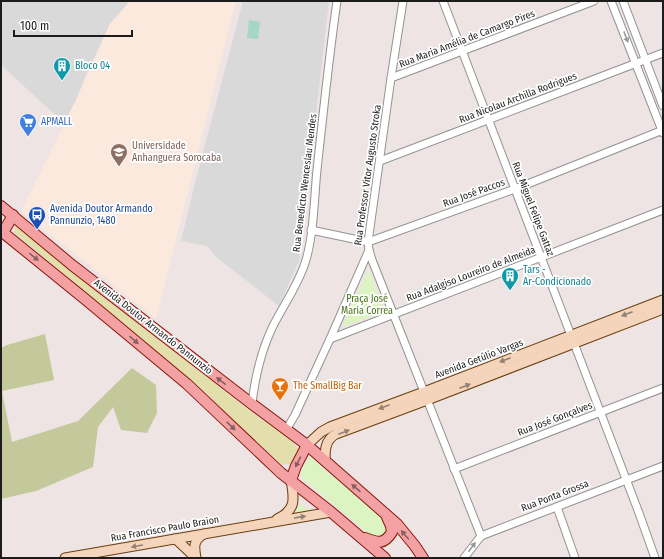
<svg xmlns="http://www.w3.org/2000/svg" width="664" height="559" font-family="'Fira Sans Condensed',sans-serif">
<rect width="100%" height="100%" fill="#ede4e3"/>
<g fill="#dad9da">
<polygon points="1,1 130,1 110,24 84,79 77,98 64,123 1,65"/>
<polygon points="243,1 329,1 299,261 279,306 216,257 207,246 181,241 196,179"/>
</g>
<polygon fill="#fce9dd" points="130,1 236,1 156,319 21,211 77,98 110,24"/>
<polygon fill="#e3dfac" points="17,225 232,397 258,417 290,439 299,449 291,465 286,464 282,465 228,416 207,394 18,236 15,234 14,228"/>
<polygon fill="#c4c99b" points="45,334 54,380 2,391 12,442 78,421 132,368 156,385 157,413 147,433 121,430 113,407 98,427 93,467 36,491 1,499 1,348 7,345"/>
<g fill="#dcf4c2">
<polygon points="368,271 370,272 383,309 383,312 381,313 345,326 344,326 343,324"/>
<polygon points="309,456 386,521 389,528 382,539 375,539 303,479 300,473"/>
<polygon points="300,504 312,512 299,514 295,512"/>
</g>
<polygon fill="#a6d7c5" points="249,20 260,22 258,39 247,38"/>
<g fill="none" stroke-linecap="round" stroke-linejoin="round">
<defs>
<g id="street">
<polyline points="443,1 639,513 655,558"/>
<polyline points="611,1 663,133"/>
<polyline points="623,1 663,106"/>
<polyline points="391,78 594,1"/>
<polyline points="380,161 663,53"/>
<polyline points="311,230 368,242 515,189 663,130"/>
<polyline points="369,250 372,260 481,536"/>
<polyline points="330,339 663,210"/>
<path d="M 252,404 C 255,377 261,351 273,326 C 284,304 299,284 306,260 C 314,232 314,200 317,170 C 323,114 329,57 337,1"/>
<polyline points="286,430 295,415 330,339 369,250 368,242 391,78 403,1"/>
<polyline points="454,469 663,388"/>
<polyline points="557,507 575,558"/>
<polyline points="464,558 481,536 663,466"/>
</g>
<g id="secondary">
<polyline points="307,445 321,432 330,427 424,392 663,300"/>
<path d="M 325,461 C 325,450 325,440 336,434 L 427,400 L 663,309"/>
<path d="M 277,519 C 297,510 294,498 291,480"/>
<polyline points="175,539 178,541 196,558"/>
<polyline points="65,558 331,512"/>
<path d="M 196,558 C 194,547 193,540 204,534"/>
</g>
<g id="primary">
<polyline points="1,206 72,265 252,404 307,445 397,524 415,546 423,558"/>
<polyline points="1,231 85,299 187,384 281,473 331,512 385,558"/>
<polyline points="3,232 8,224 13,215"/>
<polyline points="291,480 296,466 307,445"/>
<path d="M 365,538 C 378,543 384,545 392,532 L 391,526 L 387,517"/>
</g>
</defs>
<use href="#street" stroke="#939393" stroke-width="9"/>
<use href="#secondary" stroke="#693d0d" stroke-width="11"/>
<use href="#primary" stroke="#89150c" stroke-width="12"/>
<use href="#street" stroke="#fff" stroke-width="7"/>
<use href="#secondary" stroke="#f4d4ba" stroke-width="9"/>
<use href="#primary" stroke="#f4a1a3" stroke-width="10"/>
</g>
<defs><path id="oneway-solid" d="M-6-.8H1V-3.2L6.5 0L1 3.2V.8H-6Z"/></defs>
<g fill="#999">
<use href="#oneway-solid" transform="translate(626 37) rotate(69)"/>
<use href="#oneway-solid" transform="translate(472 547) rotate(-53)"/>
</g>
<g fill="#885e60">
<use href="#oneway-solid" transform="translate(34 257) rotate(39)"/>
<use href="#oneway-solid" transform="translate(134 340) rotate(40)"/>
<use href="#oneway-solid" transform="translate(221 381) rotate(-142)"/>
<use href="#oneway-solid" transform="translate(231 426) rotate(43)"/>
<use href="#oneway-solid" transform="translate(298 462) rotate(117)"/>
<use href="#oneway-solid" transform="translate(356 488) rotate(-139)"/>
<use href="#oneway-solid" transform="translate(405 535) rotate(-130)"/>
</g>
<g fill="#938173">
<use href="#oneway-solid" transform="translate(627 314) rotate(159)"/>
<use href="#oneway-solid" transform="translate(505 360) rotate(159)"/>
<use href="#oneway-solid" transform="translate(465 386) rotate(-21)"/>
<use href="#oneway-solid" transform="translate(384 407) rotate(159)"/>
<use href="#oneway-solid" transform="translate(344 432) rotate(-21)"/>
<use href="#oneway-solid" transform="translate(300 517) rotate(-9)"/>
<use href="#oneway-solid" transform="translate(137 546) rotate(170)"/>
</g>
<defs>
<symbol id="building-pin" viewBox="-11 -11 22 30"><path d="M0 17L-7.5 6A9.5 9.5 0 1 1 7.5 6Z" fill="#0f9aa8" stroke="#fff"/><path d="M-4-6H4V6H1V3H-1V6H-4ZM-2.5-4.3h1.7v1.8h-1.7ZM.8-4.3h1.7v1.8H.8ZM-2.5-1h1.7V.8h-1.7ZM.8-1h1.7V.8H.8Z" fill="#fff"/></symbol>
<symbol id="supermarket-pin" viewBox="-11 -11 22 30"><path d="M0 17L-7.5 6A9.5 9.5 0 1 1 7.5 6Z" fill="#3f7fe0" stroke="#fff"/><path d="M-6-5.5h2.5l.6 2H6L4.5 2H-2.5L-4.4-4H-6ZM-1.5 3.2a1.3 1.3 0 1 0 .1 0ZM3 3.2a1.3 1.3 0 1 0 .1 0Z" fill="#fff"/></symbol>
<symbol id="university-pin" viewBox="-11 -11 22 30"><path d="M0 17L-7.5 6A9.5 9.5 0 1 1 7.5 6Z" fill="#8d6e63" stroke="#fff"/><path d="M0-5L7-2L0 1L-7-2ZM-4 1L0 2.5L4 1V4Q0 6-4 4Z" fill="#fff"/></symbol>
<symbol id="bus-pin" viewBox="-11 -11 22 30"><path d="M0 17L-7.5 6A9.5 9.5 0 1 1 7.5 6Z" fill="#1a4fb4" stroke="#fff"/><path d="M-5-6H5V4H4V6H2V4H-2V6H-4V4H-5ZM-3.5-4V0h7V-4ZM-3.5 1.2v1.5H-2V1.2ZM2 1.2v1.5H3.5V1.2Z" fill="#fff"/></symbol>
<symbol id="bar-pin" viewBox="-11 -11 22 30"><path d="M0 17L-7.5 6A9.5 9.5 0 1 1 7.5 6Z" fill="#e8710a" stroke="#fff"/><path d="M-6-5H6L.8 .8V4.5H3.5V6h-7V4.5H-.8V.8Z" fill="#fff"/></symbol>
</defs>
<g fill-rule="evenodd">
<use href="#building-pin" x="52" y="56" width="20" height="27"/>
<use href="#supermarket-pin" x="18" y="112" width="20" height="27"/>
<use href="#university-pin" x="109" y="142" width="20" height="27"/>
<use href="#bus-pin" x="27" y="205" width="20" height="27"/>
<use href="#building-pin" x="500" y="266" width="20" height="27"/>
<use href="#bar-pin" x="270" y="376" width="20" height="27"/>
</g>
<g text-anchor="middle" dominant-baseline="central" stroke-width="3.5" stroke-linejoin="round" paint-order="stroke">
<g font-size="10" fill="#1c1c1c" stroke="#fff">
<text transform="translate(467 39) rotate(-21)">Rua Maria Amélia de Camargo Pires</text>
<text transform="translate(518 98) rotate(-21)">Rua Nicolau Archilla Rodrigues</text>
<text transform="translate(368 175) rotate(-82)">Rua Professor Vitor Augusto Stroka</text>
<text transform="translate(305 183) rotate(-83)">Rua Benedicto Wenceslau Mendes</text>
<text transform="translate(474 193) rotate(-20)">Rua José Paccos</text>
<text transform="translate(533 209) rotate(69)">Rua Miguel Felipe Gattaz</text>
<text transform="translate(471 274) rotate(-21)">Rua Adalgiso Loureiro de Almeida</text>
<text transform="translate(153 327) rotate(38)">Avenida Doutor Armando Pannunzio</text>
<text transform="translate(479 359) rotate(-21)">Avenida Getúlio Vargas</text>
<text transform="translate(555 419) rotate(-21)">Rua José Gonçalves</text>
<text transform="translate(555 496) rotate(-21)">Rua Ponta Grossa</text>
<text transform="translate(165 529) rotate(-10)">Rua Francisco Paulo Braion</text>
</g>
<g font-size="10" fill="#0d838f" stroke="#fff" text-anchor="start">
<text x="75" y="66">Bloco 04</text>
<text x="523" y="270">Tars -<tspan x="523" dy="12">Ar-Condicionado</tspan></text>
</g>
<g font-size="10" fill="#366cbe" stroke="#fff" text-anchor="start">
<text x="41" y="122">APMALL</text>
</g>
<g font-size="10" fill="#785e54" stroke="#fff" text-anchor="start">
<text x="132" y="146">Universidade<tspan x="132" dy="12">Anhanguera Sorocaba</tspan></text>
</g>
<g font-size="10" fill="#164399" stroke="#fff" text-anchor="start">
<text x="50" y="209">Avenida Doutor Armando<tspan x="50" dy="12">Pannunzio, 1480</tspan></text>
</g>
<g font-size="10" fill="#437114" stroke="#fff">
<text x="367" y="299">Praça José<tspan x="367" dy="12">Maria Correa</tspan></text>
</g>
<g font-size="10" fill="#c56008" stroke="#fff" text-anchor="start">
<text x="293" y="386">The SmallBig Bar</text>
</g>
</g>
<rect width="664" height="559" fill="none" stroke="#1c1c1c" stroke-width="4"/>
<path d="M14 30v6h118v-6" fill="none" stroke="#1c1c1c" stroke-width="2"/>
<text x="20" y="30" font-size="12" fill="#1c1c1c" stroke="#ffffff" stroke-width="3" paint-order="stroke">100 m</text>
</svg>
